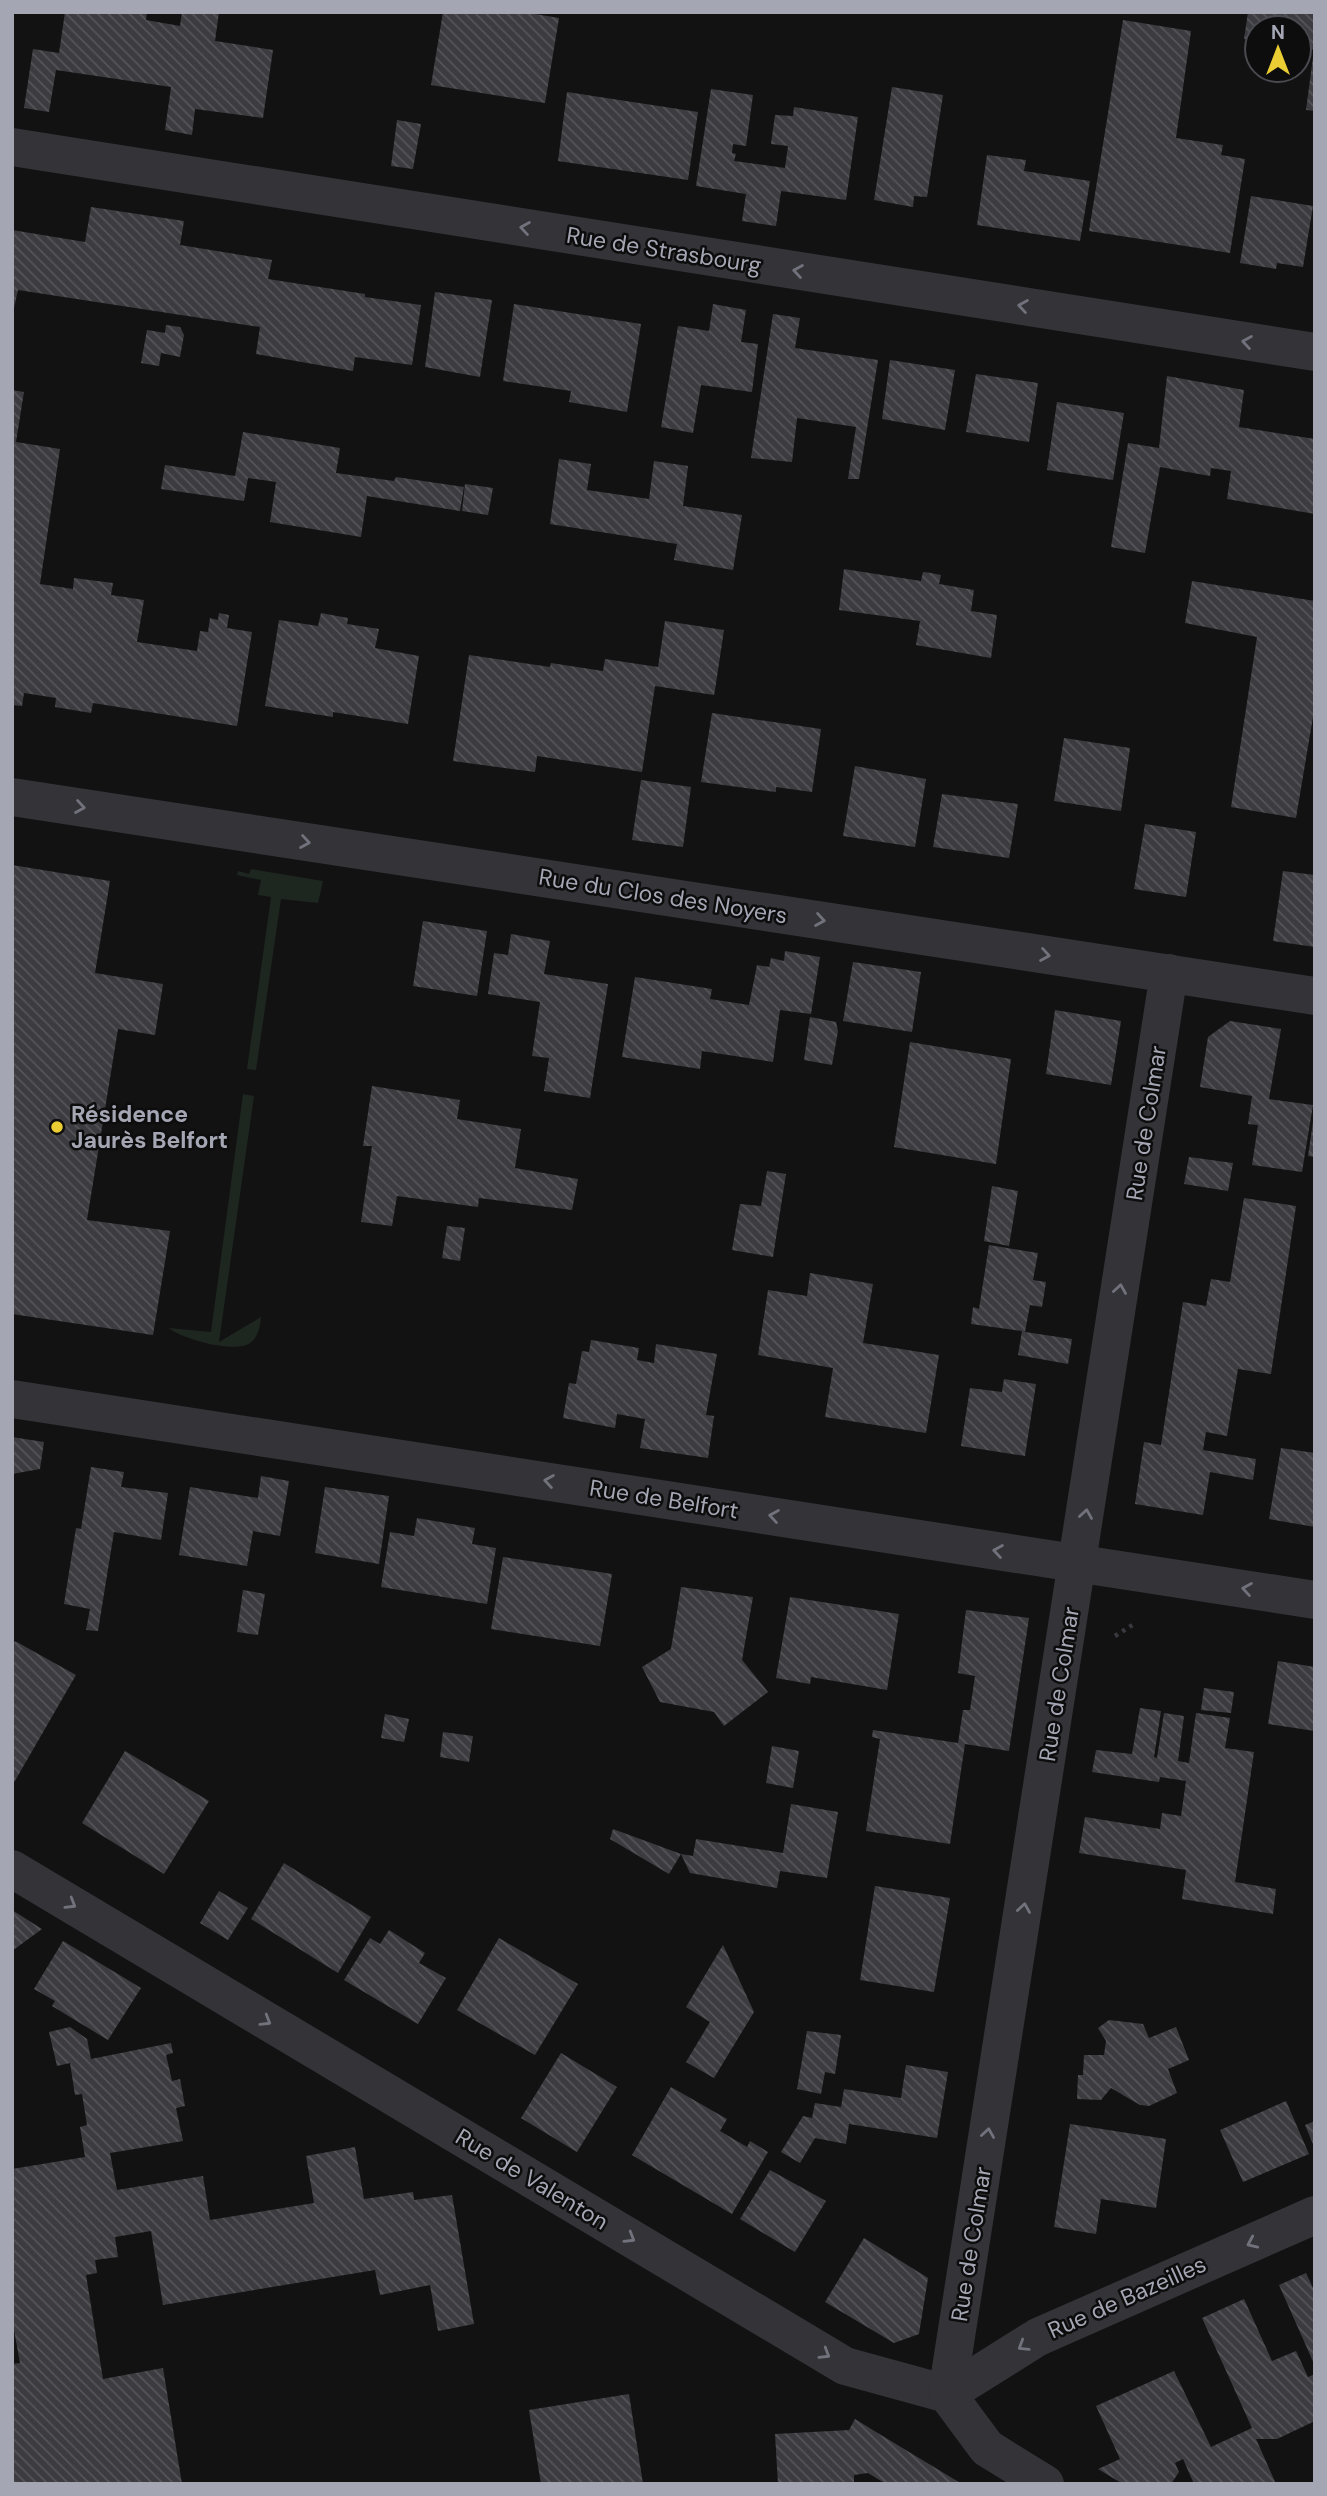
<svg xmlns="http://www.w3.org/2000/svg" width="1327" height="2496" font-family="'DM Sans',sans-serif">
<defs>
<pattern id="building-back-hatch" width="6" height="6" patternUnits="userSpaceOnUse" patternTransform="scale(1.75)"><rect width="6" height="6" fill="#3c3c40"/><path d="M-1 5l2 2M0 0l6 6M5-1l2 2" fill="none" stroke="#555559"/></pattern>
</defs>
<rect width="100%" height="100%" fill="#121213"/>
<g fill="#1e2620">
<polygon points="251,869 323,881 318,903 281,899 256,1070 247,1069 271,897 258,895 261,880 237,875 238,871 249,874"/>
<path d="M 243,1094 L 254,1096 L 219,1342 L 261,1317 C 260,1327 259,1336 250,1343 C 236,1354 181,1339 169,1328 L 211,1332 Z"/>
</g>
<g fill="url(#building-back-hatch)">
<polygon points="65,12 147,12 146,20 180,26 182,12 219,12 215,41 273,50 263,118 195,109 192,135 165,130 171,87 56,70 49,112 24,108 33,49 59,53"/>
<polygon points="443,12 523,12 559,18 545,103 431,85"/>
<polygon points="1248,12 1315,12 1315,50 1299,47 1299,28 1257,28 1257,41 1244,39"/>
<polygon points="1123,20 1191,31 1176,138 1223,145 1221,155 1245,159 1230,253 1089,231"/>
<polygon points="1313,57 1315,57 1315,111 1306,110"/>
<polygon points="892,87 943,95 927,197 914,196 913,207 874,200"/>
<polygon points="711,89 753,95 746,146 733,144 732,153 736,154 734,161 785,168 788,146 771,144 775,115 793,116 794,107 858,117 846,200 781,191 776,226 742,221 746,194 696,186"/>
<polygon points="567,92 698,112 688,180 558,161"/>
<polygon points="397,120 421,124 413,169 391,166"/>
<polygon points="987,155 1026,160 1024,171 1090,181 1080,241 977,225"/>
<polygon points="1251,196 1313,206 1303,267 1277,263 1276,269 1240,263"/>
<polygon points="91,207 184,221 180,245 272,260 268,279 365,294 365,297 421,305 412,365 355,357 353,371 256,354 260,327 18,290 12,317 12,230 85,242"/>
<polygon points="435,292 492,300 480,377 425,367"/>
<polygon points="514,304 641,324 627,412 569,402 571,391 503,381"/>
<polygon points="713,304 746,310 741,342 758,344 752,392 701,385 693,433 661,427 678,326 709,331"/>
<polygon points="773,314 800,318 795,348 878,360 859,479 848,479 856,427 797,418 792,462 751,458"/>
<polygon points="166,325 180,327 184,335 180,357 161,353 159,366 141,363 147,330 165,333"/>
<polygon points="890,360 955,370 945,430 882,419"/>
<polygon points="976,374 1038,383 1029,442 966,432"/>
<polygon points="1167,376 1244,390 1239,427 1315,439 1315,514 1227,499 1231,471 1211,468 1210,476 1160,467 1145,553 1111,547 1128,443 1159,448"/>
<polygon points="12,390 24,392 16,442 60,449 40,584 73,589 74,578 113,583 111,595 144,600 137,642 197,651 200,631 208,632 210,618 218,620 219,613 229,615 227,628 252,632 237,726 93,703 91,713 55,707 56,698 24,693 22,706 12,705"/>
<polygon points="1057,402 1124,413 1113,480 1047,470"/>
<polygon points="243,432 340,448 336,473 394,481 396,477 464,487 460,511 367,496 361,537 270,522 276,482 248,478 244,501 161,489 165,465 235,476"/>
<polygon points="559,459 591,464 587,490 649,499 654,461 688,466 683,506 742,515 733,570 674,560 677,544 550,524"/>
<polygon points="465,484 493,488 488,515 462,511"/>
<polygon points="844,569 921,581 923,572 931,573 941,575 939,584 974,590 971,611 997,615 991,658 916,645 920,621 839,610"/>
<polygon points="1192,581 1315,601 1315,705 1296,818 1231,807 1257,637 1185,623"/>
<polygon points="321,613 348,618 347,624 379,629 375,648 419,656 408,724 333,712 333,717 265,706 279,620 318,626"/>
<polygon points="665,621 724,630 715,690 714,695 655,686 642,772 537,756 535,772 453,761 469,655 550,667 551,663 603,671 605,659 658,667"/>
<polygon points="712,713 821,729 812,792 776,787 776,792 701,782"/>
<polygon points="1064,738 1130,748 1121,811 1054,801"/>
<polygon points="855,766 926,779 915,847 843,836"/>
<polygon points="641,780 691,787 683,847 632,840"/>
<polygon points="942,794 1018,804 1009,858 933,847"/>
<polygon points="1145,824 1196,832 1186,897 1134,889"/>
<polygon points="12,865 110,881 95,973 163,984 155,1035 118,1029 87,1220 170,1231 153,1335 12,1314"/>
<polygon points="1283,871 1315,875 1315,947 1273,941"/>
<polygon points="423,921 487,931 477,996 413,986"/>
<polygon points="511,934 550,941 544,974 608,984 590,1098 544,1091 549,1058 532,1056 540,1002 488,994 494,953 508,955"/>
<polygon points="785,951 820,957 811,1014 780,1010 773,1062 702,1051 700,1069 622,1057 635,977 712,989 710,999 749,1005 757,965 769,967 771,958 784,961"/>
<polygon points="853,962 921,972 912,1032 843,1021"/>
<polygon points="1055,1010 1121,1021 1111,1085 1046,1074"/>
<polygon points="810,1017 836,1022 838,1031 832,1065 804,1060"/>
<polygon points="1230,1021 1281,1029 1269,1099 1313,1105 1302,1172 1252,1165 1258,1125 1248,1124 1252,1096 1200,1087 1208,1037"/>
<polygon points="910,1042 1011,1059 996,1164 894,1147"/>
<polygon points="372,1086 460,1100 457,1119 521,1129 515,1168 578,1179 572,1210 479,1198 478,1207 397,1196 392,1226 361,1222 372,1146 363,1146"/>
<polygon points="1313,1122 1315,1122 1315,1157 1308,1156"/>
<polygon points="1189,1157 1233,1163 1228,1191 1184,1184"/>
<polygon points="767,1171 786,1174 773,1257 732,1250 740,1204 761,1206"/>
<polygon points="992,1186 1018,1191 1009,1246 984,1241"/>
<polygon points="1244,1198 1296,1206 1271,1374 1238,1369 1227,1436 1206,1432 1203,1450 1256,1459 1253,1480 1210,1472 1203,1515 1135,1504 1144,1442 1161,1445 1183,1302 1206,1306 1211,1279 1230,1282"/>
<polygon points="447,1226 465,1228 460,1261 442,1258"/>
<polygon points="989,1245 1038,1253 1033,1280 1046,1282 1042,1307 1030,1305 1025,1332 1072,1339 1068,1364 1018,1355 1022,1331 971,1324 973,1307 979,1309"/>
<polygon points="810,1273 873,1284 863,1343 939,1355 926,1433 825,1417 833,1368 758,1355 768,1290 807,1296"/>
<polygon points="591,1340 639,1348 637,1360 654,1363 656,1344 717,1354 706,1415 714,1416 708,1458 640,1448 645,1419 617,1414 615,1428 563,1418 569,1383 576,1384 582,1351 589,1352"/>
<polygon points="1004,1379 1036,1384 1025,1456 961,1446 970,1388 1002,1392"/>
<polygon points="12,1437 44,1442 40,1469 12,1474"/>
<polygon points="1281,1448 1315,1453 1315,1527 1269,1519"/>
<polygon points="91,1467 124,1472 121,1487 168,1493 161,1540 114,1532 98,1631 86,1630 90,1609 64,1604 76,1528 81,1529"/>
<polygon points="261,1476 289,1481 280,1536 253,1531 247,1566 179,1555 190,1487 258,1498"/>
<polygon points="325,1487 389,1496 379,1564 315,1553"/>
<polygon points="417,1518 475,1528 472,1544 496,1548 487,1604 381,1587 390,1532 414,1536"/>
<polygon points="503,1557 612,1574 600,1646 491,1629"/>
<polygon points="681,1587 753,1597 742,1660 768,1692 724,1726 714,1712 660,1702 642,1667 671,1649"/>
<polygon points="243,1590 265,1594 258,1635 237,1632"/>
<polygon points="790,1597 899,1614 887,1690 811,1677 810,1684 776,1678"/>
<polygon points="966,1610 1029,1618 1009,1751 965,1744 950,1844 866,1831 880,1739 872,1737 873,1730 958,1743 963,1710 970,1710 975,1676 958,1673"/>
<polygon points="15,1641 76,1675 12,1786 12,1646"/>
<polygon points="1278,1661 1315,1667 1315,1731 1268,1724"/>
<polygon points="1204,1688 1234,1692 1231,1713 1201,1710"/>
<polygon points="1140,1708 1161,1711 1154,1757 1157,1758 1164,1713 1184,1716 1178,1761 1189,1763 1196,1713 1230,1718 1225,1748 1254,1752 1235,1882 1276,1889 1273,1914 1182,1899 1186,1870 1079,1853 1085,1817 1160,1829 1162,1813 1181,1816 1186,1781 1160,1777 1159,1782 1092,1772 1096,1750 1132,1754"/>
<polygon points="385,1714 409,1719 404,1742 381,1738"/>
<polygon points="443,1732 473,1736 469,1762 440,1757"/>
<polygon points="772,1746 799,1751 793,1788 766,1783"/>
<polygon points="125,1751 209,1801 164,1874 82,1823"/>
<polygon points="791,1804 838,1812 827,1878 780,1871 777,1888 690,1873 681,1854 693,1856 696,1839 783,1853"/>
<polygon points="613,1829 681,1854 669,1874 610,1839"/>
<polygon points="284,1863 371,1917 338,1973 251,1919"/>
<polygon points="875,1886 950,1898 934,1992 860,1980"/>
<polygon points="219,1891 248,1908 228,1940 200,1923"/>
<polygon points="12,1910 42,1929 12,1951"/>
<polygon points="389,1930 425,1953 419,1963 446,1978 418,2024 344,1980 370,1938 380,1944"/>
<polygon points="499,1938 578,1984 535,2055 457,2010"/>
<polygon points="63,1941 141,1988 108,2040 52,2006 55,2001 34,1989"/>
<polygon points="723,1945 754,2012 714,2078 686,2062 710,2022 686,2007"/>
<polygon points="1109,2020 1143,2024 1149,2038 1176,2027 1189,2060 1168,2069 1177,2093 1149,2106 1140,2105 1111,2088 1101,2100 1077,2099 1078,2075 1083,2075 1084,2055 1104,2055 1106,2041 1098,2028"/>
<polygon points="70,2027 87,2039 91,2059 171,2043 173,2053 166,2055 172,2081 180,2079 185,2106 176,2108 183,2141 110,2153 117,2190 203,2176 210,2220 314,2203 306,2156 355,2147 364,2199 413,2192 414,2200 452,2195 474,2324 438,2331 430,2285 380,2295 375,2270 163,2305 151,2231 115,2237 118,2257 95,2260 97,2273 86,2275 103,2379 163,2368 182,2484 12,2484 12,2364 20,2363 12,2319 12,2169 85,2157 80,2127 87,2125 82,2094 75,2095 70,2063 57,2066 49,2032"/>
<polygon points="807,2031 841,2035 835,2074 825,2072 821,2094 797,2089"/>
<polygon points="561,2053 617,2087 577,2152 521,2118"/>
<polygon points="906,2065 948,2072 937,2138 849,2124 846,2144 815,2138 800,2163 781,2152 803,2116 812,2118 815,2103 841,2107 844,2089 901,2098"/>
<polygon points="671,2087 727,2119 720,2131 747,2147 750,2141 768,2152 732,2214 632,2155"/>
<polygon points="1286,2101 1309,2154 1243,2182 1220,2130"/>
<polygon points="1315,2121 1315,2149 1305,2125"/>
<polygon points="1070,2124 1166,2139 1156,2208 1101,2199 1096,2234 1054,2227"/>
<polygon points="770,2170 826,2201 795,2252 740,2219"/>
<polygon points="864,2238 928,2278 919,2334 894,2343 825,2302"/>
<polygon points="1306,2273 1315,2292 1315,2366 1279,2285"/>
<polygon points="1244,2299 1272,2361 1296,2351 1308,2377 1315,2374 1315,2421 1277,2439 1256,2439 1276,2484 1194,2484 1183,2459 1175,2463 1179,2472 1171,2484 1123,2484 1098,2469 1120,2459 1096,2406 1174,2371 1211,2447 1252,2428 1202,2318"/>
<polygon points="629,2394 643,2484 541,2484 529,2410"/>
<polygon points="855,2419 876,2432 962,2484 886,2484 868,2473 854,2475 854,2484 778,2484 775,2434 849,2430"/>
</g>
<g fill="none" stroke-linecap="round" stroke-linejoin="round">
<polyline stroke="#393a3f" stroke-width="4.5" stroke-dasharray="3.5 5" stroke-linecap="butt" points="1115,1636 1134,1624"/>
<g stroke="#333338" stroke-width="38">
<polyline points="12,147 1315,352"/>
<polyline points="12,797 1315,996"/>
<polyline points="12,1399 1315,1600"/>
<polyline points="12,1869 845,2366 947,2394 987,2448 1045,2484"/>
<polyline points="947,2394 1169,973"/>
<polyline points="947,2394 1038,2337 1315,2215"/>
</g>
</g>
<defs><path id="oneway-chevron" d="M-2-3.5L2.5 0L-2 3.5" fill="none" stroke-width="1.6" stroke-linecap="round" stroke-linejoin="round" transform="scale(1.75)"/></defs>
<g stroke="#71727c">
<use href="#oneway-chevron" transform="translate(525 228) rotate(-171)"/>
<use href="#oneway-chevron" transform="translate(798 271) rotate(-171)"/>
<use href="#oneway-chevron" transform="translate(1023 306) rotate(-171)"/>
<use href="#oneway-chevron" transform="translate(1247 342) rotate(-171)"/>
<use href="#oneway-chevron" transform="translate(80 807) rotate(9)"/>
<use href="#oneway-chevron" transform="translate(305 842) rotate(9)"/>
<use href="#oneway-chevron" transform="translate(820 920) rotate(9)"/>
<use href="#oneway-chevron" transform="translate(1045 955) rotate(9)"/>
<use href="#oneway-chevron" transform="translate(1120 1289) rotate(-81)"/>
<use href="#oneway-chevron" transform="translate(549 1481) rotate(-171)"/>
<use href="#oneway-chevron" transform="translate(1086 1514) rotate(-81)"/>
<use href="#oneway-chevron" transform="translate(774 1516) rotate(-171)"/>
<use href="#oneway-chevron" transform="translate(998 1551) rotate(-171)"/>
<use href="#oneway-chevron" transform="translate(1247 1589) rotate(-171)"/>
<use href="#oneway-chevron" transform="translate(71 1904) rotate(31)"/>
<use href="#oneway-chevron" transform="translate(1024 1908) rotate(-81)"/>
<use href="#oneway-chevron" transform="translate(266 2021) rotate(31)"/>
<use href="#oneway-chevron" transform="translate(988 2133) rotate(-81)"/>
<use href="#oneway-chevron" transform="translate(630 2238) rotate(31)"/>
<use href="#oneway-chevron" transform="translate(1252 2243) rotate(156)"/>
<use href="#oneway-chevron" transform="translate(1023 2346) rotate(148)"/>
<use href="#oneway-chevron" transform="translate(825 2354) rotate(31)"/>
</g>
<circle fill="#eace33" stroke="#0d0d0e" stroke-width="2.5" cx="57" cy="1127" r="7"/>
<g text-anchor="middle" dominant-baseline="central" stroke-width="5" stroke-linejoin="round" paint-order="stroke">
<g font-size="23" fill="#a4a6b3" stroke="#0d0d0e">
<text transform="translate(664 250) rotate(9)">Rue de Strasbourg</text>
<text transform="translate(663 896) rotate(9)">Rue du Clos des Noyers</text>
<text transform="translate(1146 1123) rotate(-81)">Rue de Colmar</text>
<text transform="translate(664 1499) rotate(9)">Rue de Belfort</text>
<text transform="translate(1059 1684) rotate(-81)">Rue de Colmar</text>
<text transform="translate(532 2179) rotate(31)">Rue de Valenton</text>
<text transform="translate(971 2244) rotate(-81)">Rue de Colmar</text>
<text transform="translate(1127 2297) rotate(-24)">Rue de Bazeilles</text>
</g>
<g font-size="23" font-weight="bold" fill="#a4a6b3" stroke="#0d0d0e" text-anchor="start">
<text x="71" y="1114">Résidence<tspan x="71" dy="26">Jaurès Belfort</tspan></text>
</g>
</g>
<rect width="1327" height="2496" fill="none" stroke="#a4a6b3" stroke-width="28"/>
<g transform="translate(1278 49)"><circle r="33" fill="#0d0d0e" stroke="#494a50" stroke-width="2"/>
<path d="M0-5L12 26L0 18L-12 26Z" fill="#eace33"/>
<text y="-10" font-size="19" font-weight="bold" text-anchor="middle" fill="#a4a6b3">N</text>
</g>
</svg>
